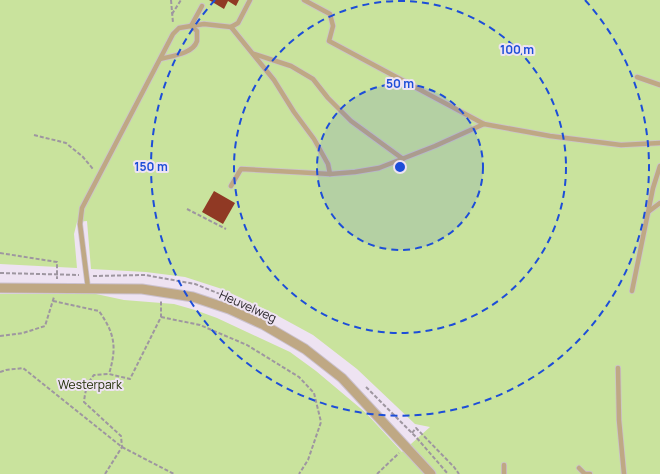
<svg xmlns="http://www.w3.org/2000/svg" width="660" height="474" font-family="Manrope,sans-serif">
<rect width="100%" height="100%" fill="#eee3f2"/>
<polygon fill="#c9e39d" points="0,0 660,0 660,474 0,474 0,294 96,294 124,300 174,304 195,310 217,318 290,352 316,371 366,413 402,452 430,427 415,424 357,369 313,335 269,311 222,289 185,277 146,272 91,269 87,221 77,222 74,234 77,268 0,264"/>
<g fill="#903924">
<polygon points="209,0 239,0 236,6 228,1 224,9"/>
<polygon points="214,191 235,203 223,224 202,212"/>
</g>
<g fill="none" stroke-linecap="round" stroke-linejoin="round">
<defs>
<g id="lane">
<polyline points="304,0 330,14 333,26 329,41 484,124"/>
<polyline points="191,26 204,24 231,27 238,23 250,0"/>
<polyline points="191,26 202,6"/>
<polyline points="231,27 274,80 294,112 314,139 328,164 330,174"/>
<polyline points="254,54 291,66 313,79 328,98 351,121 403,159"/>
<polyline points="637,77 660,85"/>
<polyline points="231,186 241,169 330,174 355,172 379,168 435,146 484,124 550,136 621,145 660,143"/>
<polyline points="648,212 660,203"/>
<path d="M 88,288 L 80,224 L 82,208 L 173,34 L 179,28 L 191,26 L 197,31 C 197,34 197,38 197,41 C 193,54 171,56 160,59"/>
<polyline points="632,291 653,188 660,166"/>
<polyline points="618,368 619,420 624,474"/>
<polyline points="504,465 504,474"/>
<polyline points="579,468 585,474 590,474"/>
</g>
<polyline id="street" points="0,288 142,289 193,297 229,309 264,325 305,349 342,378 431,474"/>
</defs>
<use href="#lane" stroke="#cbc1ce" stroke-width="6"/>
<use href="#street" stroke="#cbc1ce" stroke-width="11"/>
<g stroke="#9e96a0" stroke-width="2" stroke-dasharray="4 2" stroke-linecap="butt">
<polyline points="171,0 173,23"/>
<polyline points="172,14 181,0"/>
<polyline points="34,135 66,143 83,157 93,169"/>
<polyline points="187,209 226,229"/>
<polyline points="0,253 57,262 57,279"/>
<polyline points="0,273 79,275"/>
<polyline points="93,276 145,275 195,284 235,300"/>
<path d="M 53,301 L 99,311 C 115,334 117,347 109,374"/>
<polyline points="161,317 200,325 247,345 299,377 314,393 321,422 308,460 299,474"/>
<polyline points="0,336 23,333 45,326 54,297"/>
<polyline points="0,372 6,370 23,368 122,447 174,474"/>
<polyline points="366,387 416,437 448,474"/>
<polyline points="412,433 416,428 454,467 459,474"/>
<path d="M 105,474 L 122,447 L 121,436 L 84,402 C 85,392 87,383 94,375 L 109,374 L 130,379 L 161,317 L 161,301"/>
<polyline points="377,474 399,453"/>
</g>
<use href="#lane" stroke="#bfa884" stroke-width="4.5"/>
<use href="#street" stroke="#bfa884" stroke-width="9"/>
</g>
<circle cx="400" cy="167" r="83" fill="#1d4ed8" fill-opacity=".12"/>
<g fill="none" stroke="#1d4ed8" stroke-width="2" stroke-dasharray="7 5">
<circle cx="400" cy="167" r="83"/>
<circle cx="400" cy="167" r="166"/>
<path d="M585 0A249 249 0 1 1 215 0"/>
</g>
<g text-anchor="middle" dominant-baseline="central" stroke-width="4" stroke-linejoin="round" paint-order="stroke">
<g font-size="12" fill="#2a262b" stroke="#eee3f2">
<text transform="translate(248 306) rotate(24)">Heuvelweg</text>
</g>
<g font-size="12" fill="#232f08" stroke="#eee3f2">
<text x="90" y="384">Westerpark</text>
</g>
</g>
<circle cx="400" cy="167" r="6" fill="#1d4ed8" stroke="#eee3f2" stroke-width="2"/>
<g font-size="12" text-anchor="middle" font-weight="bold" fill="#1d4ed8" stroke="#eee3f2" stroke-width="4" stroke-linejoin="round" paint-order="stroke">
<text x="517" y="54">100 m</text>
<text x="400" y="88">50 m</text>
<text x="151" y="171">150 m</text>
</g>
</svg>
